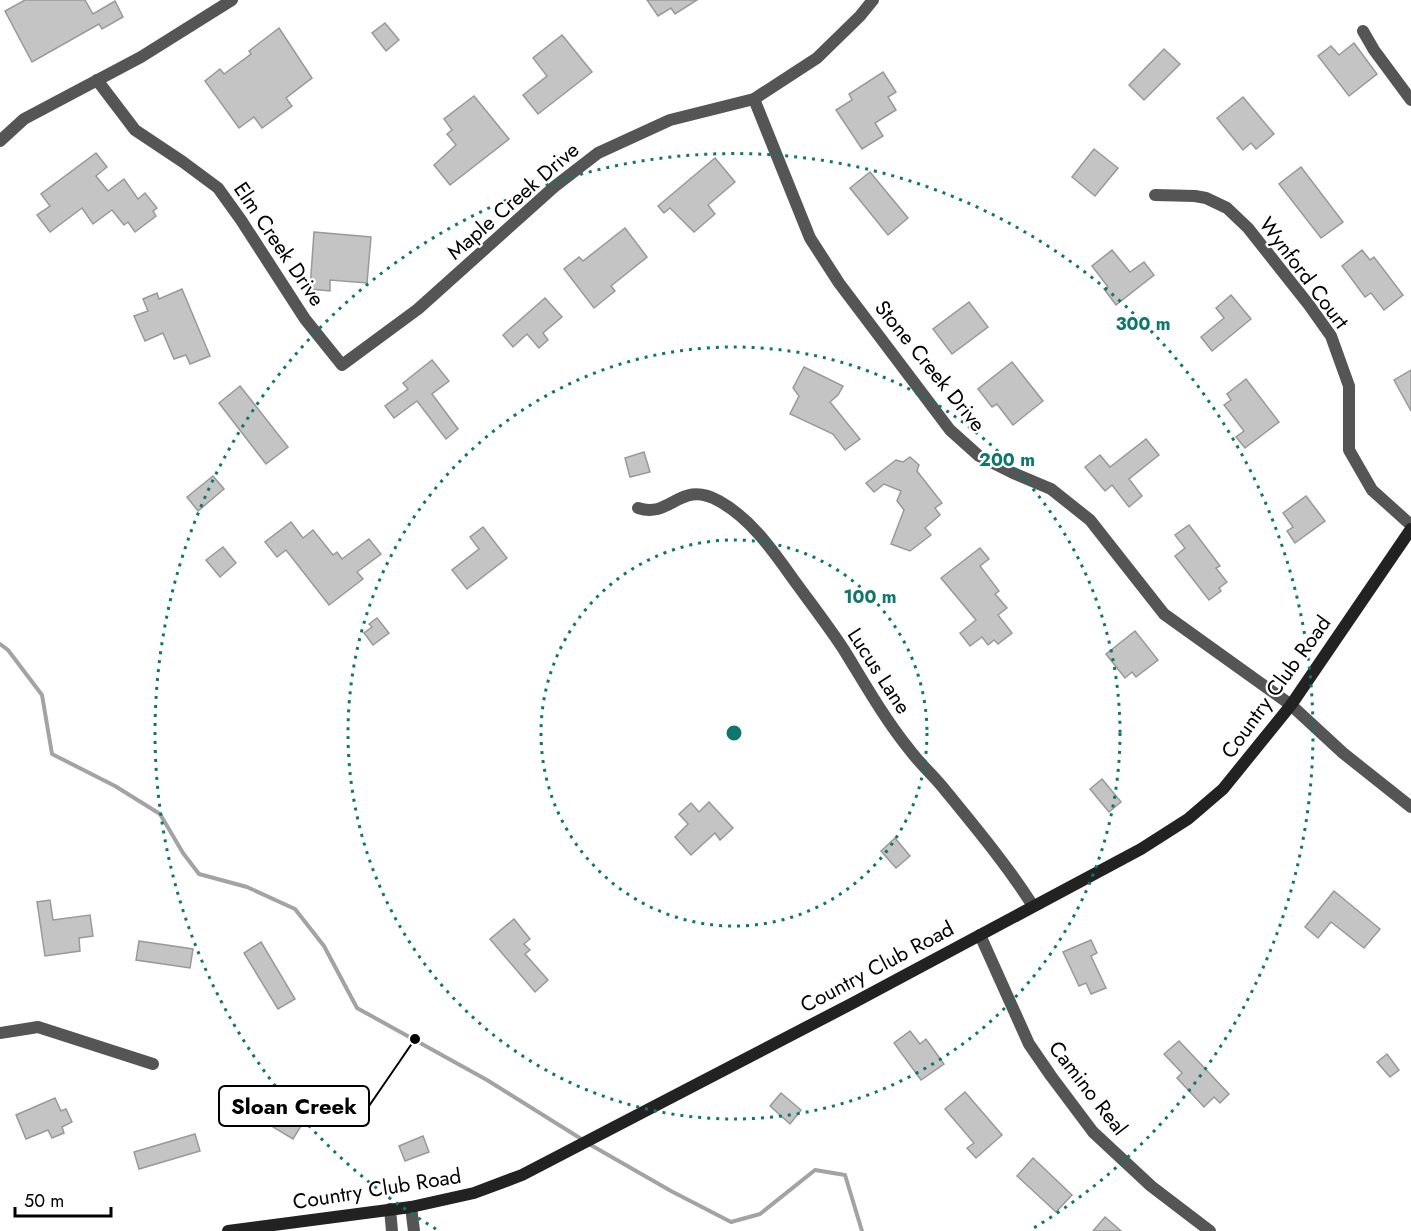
<svg xmlns="http://www.w3.org/2000/svg" width="1411" height="1231" font-family="Jost,sans-serif">
<rect width="100%" height="100%" fill="#fff"/>
<g fill="none" stroke-linecap="round" stroke-linejoin="round">
<g stroke="#a3a3a3" stroke-width="4">
<polyline points="0,644 8,650 42,695 52,754 115,786 160,814 183,853 199,874 247,887 295,909 324,946 357,1008 487,1080 583,1140"/>
<polyline points="589,1144 671,1191 731,1222 760,1214 815,1170 845,1175 862,1231"/>
</g>
</g>
<g fill="#c4c4c4" stroke="#999" stroke-width="1.5">
<polygon points="25,0 85,0 93,14 115,1 123,17 102,29 99,24 32,62 5,11"/>
<polygon points="647,0 697,0 675,14 671,8 658,16"/>
<polygon points="385,23 399,40 386,51 372,33"/>
<polygon points="279,28 312,78 286,98 292,106 262,128 254,117 239,128 205,81 220,69 224,74 251,54 249,51"/>
<polygon points="562,35 592,72 538,114 523,95 547,76 533,58"/>
<polygon points="1354,43 1377,74 1349,96 1318,56 1331,46 1339,55"/>
<polygon points="1164,49 1180,64 1144,100 1129,85"/>
<polygon points="883,72 896,92 888,97 896,110 875,123 883,136 862,149 836,110 852,100 849,94"/>
<polygon points="474,96 509,139 450,185 434,165 456,145 447,134 452,130 444,119"/>
<polygon points="1243,97 1274,134 1256,149 1251,143 1243,150 1217,118"/>
<polygon points="1094,149 1118,168 1095,196 1072,177"/>
<polygon points="96,153 107,167 96,176 108,191 124,179 138,199 145,193 157,208 153,211 156,216 135,232 128,222 124,225 112,210 93,224 82,208 50,232 37,215 50,206 41,194"/>
<polygon points="715,158 735,182 708,205 715,214 694,232 670,208 664,213 658,206"/>
<polygon points="1301,167 1343,222 1321,238 1279,184"/>
<polygon points="870,172 908,218 888,235 850,188"/>
<polygon points="625,228 647,257 611,286 615,291 594,308 564,269 579,257 583,261"/>
<polygon points="314,232 371,237 367,283 330,280 330,291 310,289"/>
<polygon points="1112,250 1130,272 1144,262 1154,275 1116,305 1104,289 1108,287 1092,266"/>
<polygon points="1362,250 1370,260 1374,257 1403,295 1384,310 1371,293 1365,297 1342,266"/>
<polygon points="182,289 210,356 190,364 186,355 174,359 163,333 145,341 134,316 148,311 143,299 157,293 159,299"/>
<polygon points="1231,295 1251,319 1212,351 1201,337 1224,318 1216,308"/>
<polygon points="545,298 562,317 543,333 548,340 539,348 527,334 513,347 503,335"/>
<polygon points="969,302 988,327 952,354 933,329"/>
<polygon points="432,360 449,381 432,394 458,429 446,439 417,401 394,418 385,406 408,389 403,383"/>
<polygon points="1012,362 1043,401 1013,425 997,404 992,407 978,389"/>
<polygon points="804,367 843,386 838,395 830,402 860,439 845,450 833,434 790,414 799,396 793,388"/>
<polygon points="1411,370 1411,411 1394,380"/>
<polygon points="1246,379 1279,422 1245,448 1236,437 1244,431 1224,405 1231,400 1227,394"/>
<polygon points="240,386 288,447 266,464 219,403"/>
<polygon points="1146,439 1159,455 1129,479 1142,496 1129,507 1112,485 1105,491 1085,467 1100,455 1110,467"/>
<polygon points="644,452 650,472 630,477 625,458"/>
<polygon points="910,457 919,465 917,471 942,503 935,508 940,515 925,528 931,535 910,551 891,544 904,510 897,501 901,491 884,484 874,492 866,483 896,460 903,462"/>
<polygon points="213,476 224,489 198,511 187,497"/>
<polygon points="1306,496 1325,521 1295,543 1287,531 1293,527 1283,513"/>
<polygon points="291,522 303,538 313,530 333,555 337,552 342,559 369,539 381,554 357,572 363,579 329,605 286,550 277,557 265,542"/>
<polygon points="1189,525 1220,566 1216,568 1227,582 1219,588 1221,591 1209,600 1175,556 1185,548 1175,535"/>
<polygon points="483,527 507,558 467,589 452,570 479,549 470,537"/>
<polygon points="223,547 236,563 220,577 206,560"/>
<polygon points="980,548 989,559 980,566 999,591 995,594 1007,608 998,615 1012,633 998,644 994,640 988,645 982,637 970,646 960,633 976,620 941,578"/>
<polygon points="377,618 389,633 373,645 364,633 372,627 369,624"/>
<polygon points="1135,631 1158,660 1136,677 1132,672 1125,678 1106,654"/>
<polygon points="1102,779 1121,802 1109,812 1090,789"/>
<polygon points="709,802 733,828 720,840 715,833 691,855 675,837 688,824 679,814 691,803 699,812"/>
<polygon points="895,838 910,856 896,868 881,851"/>
<polygon points="1334,891 1380,929 1364,948 1331,922 1318,938 1305,927"/>
<polygon points="50,900 53,920 90,915 93,936 79,938 80,951 45,956 37,902"/>
<polygon points="514,919 530,939 524,944 530,950 525,954 548,980 535,992 490,939"/>
<polygon points="1091,940 1097,953 1091,956 1106,988 1091,994 1086,983 1079,986 1063,952"/>
<polygon points="139,941 193,949 190,968 136,960"/>
<polygon points="261,942 295,999 278,1009 244,953"/>
<polygon points="910,1031 920,1044 926,1039 944,1064 921,1080 894,1043"/>
<polygon points="1179,1041 1229,1094 1220,1103 1214,1097 1204,1107 1177,1078 1182,1073 1164,1054"/>
<polygon points="1387,1054 1399,1070 1390,1077 1377,1062"/>
<polygon points="266,1086 290,1100 292,1096 315,1110 308,1123 304,1121 293,1139 273,1127 277,1120 254,1107"/>
<polygon points="965,1092 1002,1135 976,1158 967,1148 974,1143 945,1109"/>
<polygon points="781,1093 801,1110 790,1124 770,1106"/>
<polygon points="55,1098 61,1111 66,1109 72,1122 62,1127 64,1133 52,1138 48,1130 26,1139 16,1115"/>
<polygon points="195,1134 200,1151 139,1169 134,1152"/>
<polygon points="423,1136 429,1152 405,1161 399,1146"/>
<polygon points="1033,1158 1072,1195 1056,1212 1017,1176"/>
<polygon points="1105,1217 1121,1231 1093,1231"/>
</g>
<g fill="none" stroke-linecap="round" stroke-linejoin="round">
<g stroke="#555" stroke-width="12">
<polyline points="1363,31 1374,50 1411,100"/>
<polyline points="97,80 135,130 183,162 218,188 241,220 305,319 342,365 418,309 554,187 598,153 670,120 754,99 817,58 860,16 873,0"/>
<polyline points="754,99 810,238 839,283 950,430 979,456 1013,473 1051,489 1090,520 1164,614 1291,705 1343,753 1411,807"/>
<polyline points="0,141 24,119 141,57 232,0"/>
<polyline points="1155,195 1195,196 1206,198 1227,208 1248,228 1309,305 1331,336 1349,386 1349,450 1372,490 1411,525"/>
<path d="M 638,508 C 672,519 679,479 719,501 C 752,519 775,554 796,583 C 812,605 829,627 844,650 C 865,684 884,718 909,749 C 920,764 934,776 945,790 C 976,828 1007,865 1033,906"/>
<polyline points="980,935 1029,1044 1051,1076 1093,1132 1151,1186 1210,1231"/>
<polyline points="0,1033 38,1027 153,1064"/>
<polyline points="411,1207 414,1231"/>
<polyline points="390,1209 392,1231"/>
</g>
<polyline stroke="#222" stroke-width="12" points="228,1231 411,1207 474,1193 522,1175 853,1003 1141,849 1188,819 1223,789 1291,705 1411,529"/>
</g>
<g fill="none" stroke="#0f766e" stroke-width="3" stroke-dasharray="3 6">
<circle cx="734" cy="733" r="193"/>
<circle cx="734" cy="733" r="386"/>
<path d="M436 1229A579 579 0 1 1 1032 1229"/>
</g>
<g text-anchor="middle" dominant-baseline="central" stroke-width="4.5" stroke-linejoin="round" paint-order="stroke">
<g font-size="21" fill="#000" stroke="#fff">
<text transform="translate(513 201) rotate(-41)">Maple Creek Drive</text>
<text transform="translate(279 244) rotate(56)">Elm Creek Drive</text>
<text transform="translate(1304 273) rotate(53)">Wynford Court</text>
<text transform="translate(930 366) rotate(51)">Stone Creek Drive</text>
<text transform="translate(879 671) rotate(57)">Lucus Lane</text>
<text transform="translate(1276 687) rotate(-54)">Country Club Road</text>
<text transform="translate(877 967) rotate(-28)">Country Club Road</text>
<text transform="translate(1088 1088) rotate(52)">Camino Real</text>
<text transform="translate(377 1189) rotate(-9)">Country Club Road</text>
</g>
</g>
<circle cx="734" cy="733" r="9" fill="#0f766e" stroke="#fff" stroke-width="3"/>
<g font-size="18" text-anchor="middle" font-weight="bold" fill="#0f766e" stroke="#fff" stroke-width="4.5" stroke-linejoin="round" paint-order="stroke">
<text x="1143" y="330">300 m</text>
<text x="1007" y="466">200 m</text>
<text x="870" y="603">100 m</text>
</g>
<path fill="none" stroke="#000" stroke-width="2" d="M415 1039L369 1106"/>
<circle fill="#000" stroke="#fff" stroke-width="2" cx="415" cy="1039" r="6"/>
<rect fill="#fff" stroke="#000" stroke-width="2" x="219" y="1086" width="150" height="40" rx="6"/>
<g font-size="22" text-anchor="middle" font-weight="bold" fill="#000">
<text x="294" y="1114">Sloan Creek</text>
</g>
<path d="M15 1207v9h96v-9" fill="none" stroke="#000000" stroke-width="3"/>
<text x="24" y="1207" font-size="18" fill="#000000" stroke="#ffffff" stroke-width="4.5" paint-order="stroke">50 m</text>
</svg>
